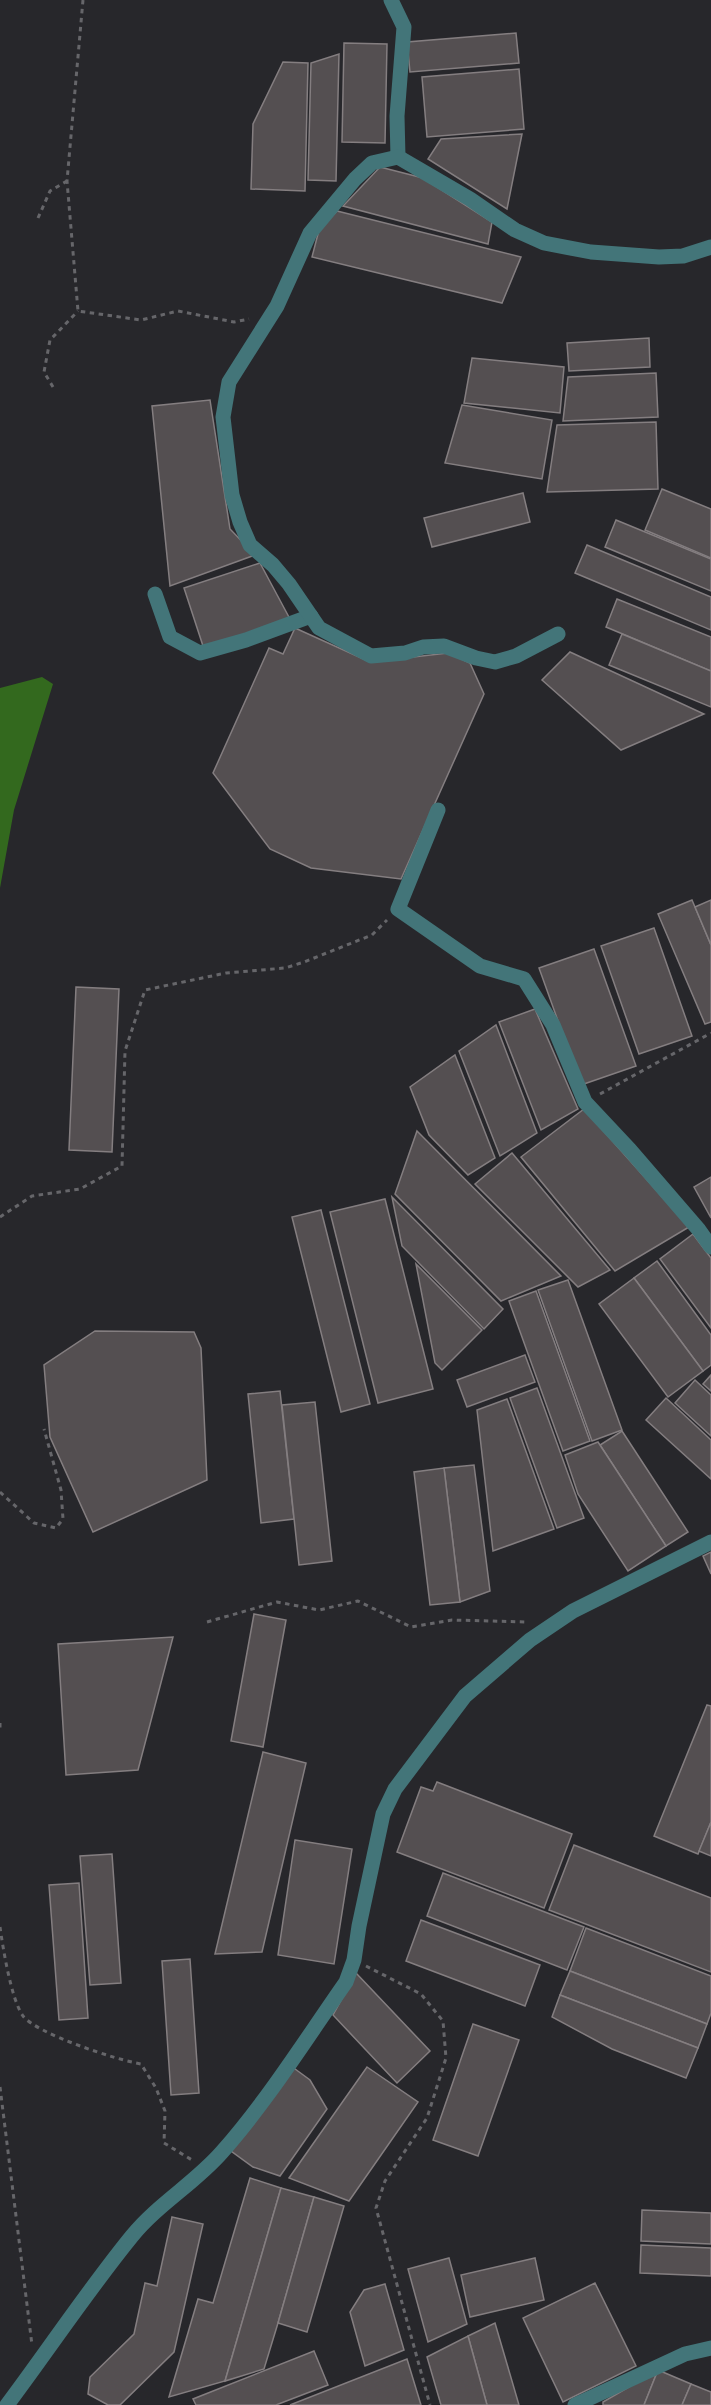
<svg xmlns="http://www.w3.org/2000/svg" width="711" height="2405" font-family="'Roboto Serif',serif">
<rect width="100%" height="100%" fill="#27272b"/>
<polygon fill="#33691e" points="42,677 53,684 14,810 0,888 0,688"/>
<g fill="#544f51" stroke="#847e80" stroke-width="1.5">
<polygon points="516,33 519,63 410,72 407,42"/>
<polygon points="344,43 387,44 385,143 342,142"/>
<polygon points="339,54 336,181 308,180 311,63"/>
<polygon points="283,62 308,63 305,191 251,189 253,124"/>
<polygon points="519,69 524,129 427,137 422,77"/>
<polygon points="522,134 507,209 428,159 441,139"/>
<polygon points="380,167 423,178 492,222 488,244 343,206"/>
<polygon points="337,211 521,257 502,303 312,257 319,230"/>
<polygon points="649,338 650,367 569,371 567,343"/>
<polygon points="472,358 564,367 560,413 464,403"/>
<polygon points="656,373 658,417 563,421 568,377"/>
<polygon points="210,400 230,529 255,555 170,586 152,406"/>
<polygon points="462,405 552,420 542,479 445,463"/>
<polygon points="656,422 658,489 547,492 557,425"/>
<polygon points="662,489 711,509 711,558 645,530"/>
<polygon points="523,493 530,522 432,547 424,518"/>
<polygon points="616,520 711,559 711,591 605,547"/>
<polygon points="587,545 711,597 711,630 575,573"/>
<polygon points="260,563 290,619 204,649 184,588"/>
<polygon points="617,599 711,637 711,671 606,627"/>
<polygon points="295,628 370,662 448,653 470,663 484,694 401,879 311,868 270,849 213,773 269,648 283,654"/>
<polygon points="622,634 711,671 711,707 609,665"/>
<polygon points="570,652 704,714 621,750 542,680"/>
<polygon points="692,900 711,945 711,1022 705,1024 658,914"/>
<polygon points="711,900 711,945 695,907"/>
<polygon points="654,928 692,1036 639,1054 601,946"/>
<polygon points="594,949 636,1066 581,1085 539,968"/>
<polygon points="76,987 119,989 112,1152 69,1150"/>
<polygon points="535,1009 578,1109 541,1130 499,1022"/>
<polygon points="496,1025 537,1133 500,1156 459,1051"/>
<polygon points="455,1055 495,1158 468,1175 429,1135 410,1087"/>
<polygon points="584,1109 689,1227 615,1271 521,1157"/>
<polygon points="417,1131 561,1276 501,1301 395,1194"/>
<polygon points="512,1153 610,1270 578,1287 475,1184"/>
<polygon points="711,1177 711,1218 694,1187"/>
<polygon points="392,1197 503,1309 484,1329 402,1246"/>
<polygon points="385,1199 433,1389 378,1403 330,1212"/>
<polygon points="321,1210 370,1404 341,1412 292,1217"/>
<polygon points="693,1234 711,1258 711,1328 660,1259"/>
<polygon points="657,1261 711,1335 711,1365 703,1371 634,1278"/>
<polygon points="416,1264 482,1330 442,1370 435,1363"/>
<polygon points="634,1278 703,1371 668,1397 599,1304"/>
<polygon points="568,1280 622,1430 592,1441 538,1290"/>
<polygon points="536,1291 590,1441 563,1451 509,1301"/>
<polygon points="95,1331 194,1332 201,1348 207,1480 93,1532 50,1437 44,1365"/>
<polygon points="525,1355 535,1382 467,1407 457,1380"/>
<polygon points="711,1375 711,1391 703,1384"/>
<polygon points="695,1380 711,1395 711,1436 675,1403"/>
<polygon points="537,1388 584,1518 557,1528 510,1398"/>
<polygon points="280,1391 294,1519 261,1523 248,1394"/>
<polygon points="666,1398 711,1440 711,1479 646,1420"/>
<polygon points="507,1399 554,1529 493,1551 477,1410"/>
<polygon points="315,1402 332,1561 299,1565 282,1405"/>
<polygon points="622,1431 688,1532 666,1546 600,1445"/>
<polygon points="598,1442 666,1546 628,1571 578,1494 565,1455"/>
<polygon points="474,1465 490,1591 460,1602 444,1468"/>
<polygon points="444,1468 460,1602 430,1605 414,1472"/>
<polygon points="711,1552 711,1574 703,1556"/>
<polygon points="254,1614 286,1620 263,1747 231,1741"/>
<polygon points="173,1637 138,1770 66,1775 58,1644"/>
<polygon points="707,1705 711,1706 711,1822 698,1854 654,1836"/>
<polygon points="263,1752 306,1763 262,1952 215,1954"/>
<polygon points="437,1782 572,1834 544,1908 397,1852 421,1787 433,1791"/>
<polygon points="711,1822 711,1856 699,1851"/>
<polygon points="295,1840 352,1849 334,1964 278,1955"/>
<polygon points="574,1845 711,1898 711,1972 549,1910"/>
<polygon points="112,1854 121,1983 90,1985 80,1856"/>
<polygon points="443,1873 584,1927 567,1970 427,1916"/>
<polygon points="79,1883 88,2018 59,2020 49,1885"/>
<polygon points="421,1920 540,1965 525,2006 406,1961"/>
<polygon points="586,1928 711,1976 711,2013 707,2024 570,1971"/>
<polygon points="190,1959 199,2093 171,2095 162,1961"/>
<polygon points="570,1971 707,2024 698,2048 560,1995"/>
<polygon points="356,1973 430,2051 397,2083 333,2015"/>
<polygon points="560,1995 698,2048 686,2078 612,2049 552,2017"/>
<polygon points="473,2024 519,2040 478,2156 433,2140"/>
<polygon points="291,2066 310,2080 327,2109 280,2176 253,2167 231,2151"/>
<polygon points="367,2067 418,2102 349,2201 289,2178"/>
<polygon points="250,2178 281,2188 225,2381 169,2397 198,2299 213,2303"/>
<polygon points="281,2188 314,2197 278,2323 264,2369 225,2381"/>
<polygon points="314,2197 344,2206 307,2332 278,2323"/>
<polygon points="642,2210 711,2213 711,2244 641,2241"/>
<polygon points="172,2217 203,2224 174,2352 120,2405 108,2405 88,2394 90,2377 134,2334 145,2283 157,2286"/>
<polygon points="641,2245 711,2248 711,2276 640,2273"/>
<polygon points="449,2258 467,2324 428,2342 408,2269"/>
<polygon points="535,2258 544,2300 470,2317 461,2275"/>
<polygon points="595,2283 636,2366 563,2402 523,2318"/>
<polygon points="385,2284 404,2350 365,2366 350,2312 364,2290"/>
<polygon points="495,2323 519,2405 487,2405 468,2336"/>
<polygon points="468,2336 487,2405 441,2405 427,2357"/>
<polygon points="314,2351 328,2385 276,2405 196,2405 193,2399"/>
<polygon points="407,2359 421,2405 290,2405"/>
<polygon points="658,2370 644,2405 603,2405 603,2402"/>
<polygon points="658,2370 691,2384 682,2405 644,2405"/>
<polygon points="691,2384 711,2392 711,2405 682,2405"/>
</g>
<g fill="none" stroke-linecap="round" stroke-linejoin="round">
<g stroke="#66666a" stroke-width="3" stroke-dasharray="4.5 4.5" stroke-linecap="butt">
<polyline points="83,0 67,181 78,311 141,320 178,311 234,322 249,319"/>
<polyline points="38,218 50,191 67,181"/>
<polyline points="53,387 44,372 50,340 78,311"/>
<polyline points="600,1094 711,1033"/>
<polyline points="0,1217 32,1196 80,1189 122,1166 125,1051 145,990 226,973 285,968 304,962 372,935 387,920"/>
<polyline points="0,1492 34,1523 56,1528 63,1519 61,1490 44,1429"/>
<polyline points="207,1622 277,1602 319,1610 358,1601 411,1627 452,1620 527,1622"/>
<polyline points="0,1723 0,1729"/>
<path d="M 0,1927 C 3,1948 11,1999 23,2016 C 37,2034 117,2060 141,2064 L 156,2088 L 165,2111 L 164,2143 L 192,2160"/>
<polyline points="366,1966 421,1994 443,2021 446,2058 427,2118 385,2181 376,2208 430,2405"/>
<polyline points="0,2087 32,2345"/>
</g>
<g stroke="#437579" stroke-width="15">
<polyline points="391,0 404,27 397,116 398,157"/>
<polyline points="155,594 170,637 200,653 246,640 311,616"/>
<polyline points="558,634 516,656 495,662 476,658 444,646 423,647 405,653 371,656 319,628 289,584 273,565 250,545 240,522 232,495 223,417 229,382 277,306 310,233 355,179 372,163 398,157 470,199 515,230 544,243 591,252 659,257 683,256 711,247"/>
<polyline points="438,810 398,909 480,966 524,979 553,1025 585,1102 630,1150 699,1230 711,1247"/>
<path d="M 7,2405 C 49,2349 88,2290 132,2236 C 158,2204 195,2183 222,2152 C 268,2100 306,2039 346,1982 L 354,1960 L 359,1926 L 383,1814 L 395,1789 L 465,1696 L 530,1640 L 573,1611 L 711,1542"/>
<polyline points="575,2405 685,2354 711,2348"/>
</g>
</g>
</svg>
